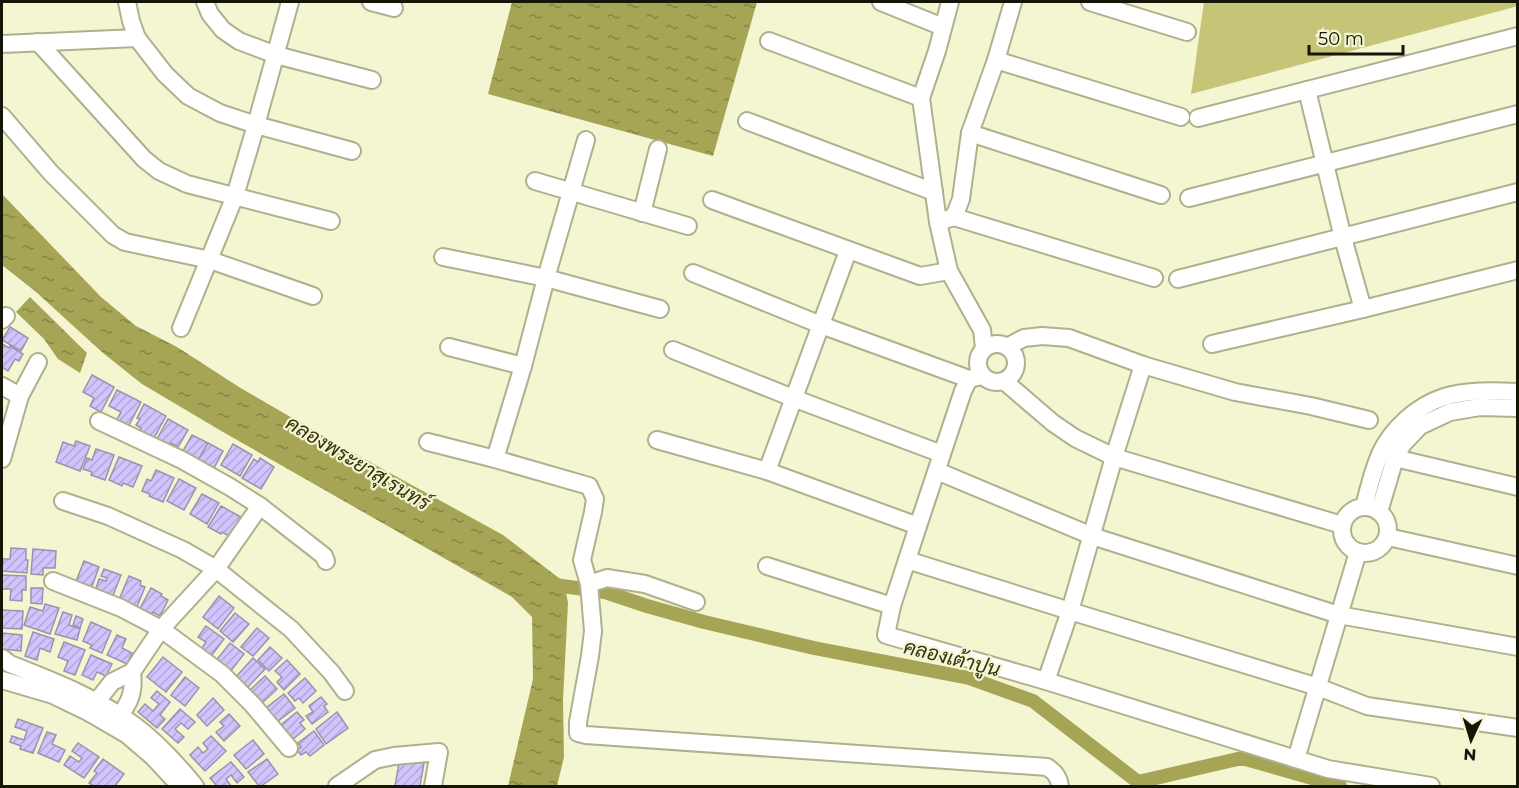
<svg xmlns="http://www.w3.org/2000/svg" width="1519" height="788" font-family="Montserrat,Sarabun,sans-serif">
<defs>
<pattern id="water-ripples" width="26" height="14" patternUnits="userSpaceOnUse" patternTransform="scale(1.5)"><rect width="26" height="14" fill="#a6a555"/><path d="M2 4q2-2 4 0t4 0M15 11q2-2 4 0t4 0" fill="none" stroke="#868544"/></pattern>
<pattern id="building-hatch" width="6" height="6" patternUnits="userSpaceOnUse" patternTransform="scale(1.5)"><rect width="6" height="6" fill="#d3c3fd"/><path d="M-1 1l2-2M0 6l6-6M5 7l2-2" fill="none" stroke="#b4a7d7"/></pattern>
</defs>
<rect width="100%" height="100%" fill="#f4f5d1"/>
<polygon fill="#c5c477" points="1204,2 1517,2 1518,6 1191,94"/>
<g fill="url(#water-ripples)">
<polygon points="512,2 757,2 713,156 488,94"/>
<polygon points="2,194 101,297 136,326 177,347 239,387 337,444 503,535 564,582 568,603 563,700 564,757 557,786 508,786 533,679 532,617 512,597 223,432 142,384 103,353 36,292 2,265"/>
<polygon points="30,297 87,353 80,373 58,359 44,339 16,312"/>
</g>
<g fill="none" stroke-linecap="round" stroke-linejoin="round">
<polyline stroke="#a6a555" stroke-width="14" points="548,584 605,592 647,606 704,622 814,648 969,678 1033,701 1138,782 1242,758 1340,786"/>
</g>
<g fill="url(#building-hatch)" stroke="#9a92b1" stroke-width="1.5">
<polygon points="10,327 28,338 21,351 2,340"/>
<polygon points="2,344 9,348 10,346 23,354 19,361 15,359 8,371 2,367"/>
<polygon points="92,375 114,387 101,412 90,406 94,398 83,392"/>
<polygon points="117,390 141,402 128,427 116,421 121,412 109,406"/>
<polygon points="144,404 166,416 154,438 140,431 141,428 136,425 140,419 137,418"/>
<polygon points="168,419 188,430 178,447 171,443 168,448 156,441"/>
<polygon points="192,435 208,443 198,461 182,453"/>
<polygon points="76,441 90,446 80,471 56,462 63,442 74,446"/>
<polygon points="208,443 223,451 213,470 197,462"/>
<polygon points="233,444 252,455 240,476 221,465"/>
<polygon points="96,449 114,455 105,480 91,475 92,472 83,469 87,458 92,460"/>
<polygon points="119,457 142,466 133,487 123,483 122,486 109,480"/>
<polygon points="260,458 274,467 261,489 242,478 254,459 258,462"/>
<polygon points="156,470 174,478 163,502 149,496 150,494 142,491 147,479 151,481"/>
<polygon points="179,479 196,488 184,510 167,501"/>
<polygon points="202,494 219,503 207,524 190,514"/>
<polygon points="221,506 241,517 229,536 222,532 221,534 208,527"/>
<polygon points="11,548 26,549 26,560 28,560 27,573 2,571 3,559 10,559"/>
<polygon points="33,549 56,551 55,568 43,568 43,575 31,574"/>
<polygon points="84,561 99,567 91,589 75,584"/>
<polygon points="104,569 121,575 112,598 95,592 99,579 106,581 107,578 101,576"/>
<polygon points="2,575 26,576 26,590 22,590 22,601 10,600 11,589 2,589"/>
<polygon points="129,576 141,581 140,585 145,587 136,609 118,602"/>
<polygon points="31,588 43,588 42,604 31,603"/>
<polygon points="151,588 162,594 161,596 168,600 160,616 153,612 149,620 137,614"/>
<polygon points="219,596 234,608 218,629 203,617"/>
<polygon points="45,604 59,608 50,634 24,625 30,607 43,611"/>
<polygon points="2,610 23,611 22,629 2,628"/>
<polygon points="63,612 72,615 69,625 80,629 77,640 55,634"/>
<polygon points="235,613 249,624 233,642 220,631"/>
<polygon points="76,616 83,619 80,628 73,625"/>
<polygon points="91,622 111,631 102,653 90,648 92,645 83,641"/>
<polygon points="206,626 224,639 209,659 199,652 206,642 198,637"/>
<polygon points="257,628 269,638 253,656 241,647"/>
<polygon points="33,632 54,639 50,652 40,648 37,660 25,656"/>
<polygon points="2,633 22,635 21,651 2,649"/>
<polygon points="117,635 126,639 122,648 132,653 127,664 107,655"/>
<polygon points="64,642 85,650 75,675 64,671 68,661 58,657"/>
<polygon points="230,643 244,654 226,677 215,662"/>
<polygon points="270,647 282,658 269,671 258,660"/>
<polygon points="91,655 112,664 106,676 97,672 93,680 82,675"/>
<polygon points="163,657 182,672 166,692 147,677"/>
<polygon points="253,658 265,669 246,689 235,678"/>
<polygon points="287,660 300,674 284,690 277,682 282,677 275,671"/>
<polygon points="265,676 277,689 261,704 249,691"/>
<polygon points="185,677 199,688 185,706 171,695"/>
<polygon points="305,678 316,691 303,703 299,698 295,701 288,693"/>
<polygon points="157,691 170,702 160,715 165,719 157,728 138,712 145,704 153,711 159,704 151,698"/>
<polygon points="284,694 295,708 277,722 266,708"/>
<polygon points="321,697 327,704 324,706 328,712 312,724 306,716 313,712 309,706"/>
<polygon points="213,698 224,710 207,726 197,715"/>
<polygon points="180,709 195,722 188,729 181,723 175,729 184,737 178,743 162,729"/>
<polygon points="297,712 304,720 300,723 305,729 292,740 277,728"/>
<polygon points="337,712 348,728 326,744 316,729"/>
<polygon points="229,714 240,726 224,741 216,732 224,726 220,722"/>
<polygon points="18,719 43,728 33,753 20,749 21,746 10,742 12,736 24,740 27,731 15,727"/>
<polygon points="314,731 324,745 310,756 306,752 301,755 297,750 301,747 298,743"/>
<polygon points="47,732 56,735 52,744 65,750 59,762 38,753"/>
<polygon points="211,736 226,751 205,771 190,755 198,747 203,753 208,749 203,743"/>
<polygon points="253,740 264,754 246,769 234,755"/>
<polygon points="78,743 99,757 84,778 64,765 70,756 79,762 82,758 72,751"/>
<polygon points="103,759 124,774 115,786 94,786 89,783 97,773 94,771"/>
<polygon points="267,759 278,774 261,786 259,786 248,772"/>
<polygon points="408,761 424,763 420,786 395,786 399,763 408,764"/>
<polygon points="231,762 244,777 237,783 231,775 226,779 231,786 217,786 210,778"/>
</g>
<g fill="none" stroke-linecap="round" stroke-linejoin="round">
<defs>
<g id="minor">
<polyline points="127,2 131,21 137,38 165,74 188,96 220,113 256,125 352,151"/>
<polyline points="205,2 210,14 223,30 239,41 276,55 372,80"/>
<polyline points="371,2 394,8"/>
<polyline points="881,2 943,27"/>
<polyline points="1090,2 1187,32"/>
<polyline points="769,41 921,98"/>
<polyline points="38,42 144,159 159,171 187,184 331,221"/>
<polyline points="2,44 137,38"/>
<polyline points="996,60 1181,117"/>
<polyline points="1307,90 1343,238 1363,309"/>
<polyline points="2,116 51,173 113,235 125,242 210,260 313,296"/>
<polyline points="1198,118 1518,36"/>
<polyline points="747,121 934,192"/>
<polyline points="970,133 1161,195"/>
<polyline points="535,181 688,226"/>
<polyline points="1189,198 1518,114"/>
<polyline points="712,200 920,276 949,271"/>
<polyline points="642,213 658,149"/>
<polyline points="954,217 1154,278"/>
<polyline points="938,222 921,98 937,51 950,2"/>
<polyline points="848,251 767,471 918,526"/>
<polyline points="443,257 546,278 660,309"/>
<polyline points="693,273 821,325 969,379"/>
<polyline points="1178,279 1518,192"/>
<polyline points="2,320 6,316"/>
<polyline points="181,328 235,196 256,125 290,2"/>
<circle cx="997" cy="363" r="19"/>
<polyline points="1212,344 1363,309 1518,270"/>
<polyline points="449,347 523,366"/>
<polyline points="1007,347 1024,338 1042,336 1069,338 1143,365 1235,392 1311,406 1369,420"/>
<polyline points="984,348 982,330 949,271 938,222 954,217 961,199 970,133 996,60 1013,2"/>
<polyline points="673,350 793,398 942,454"/>
<polyline points="982,376 969,379 963,391 918,526 892,606 886,635 1046,681 1328,769 1431,786"/>
<polyline points="1004,381 1053,423 1075,438 1114,457 1342,525"/>
<polyline points="2,386 20,396"/>
<polyline points="99,421 182,460 230,487 260,506 324,556 326,561"/>
<polyline points="657,440 767,471"/>
<path d="M 428,442 L 495,459 L 589,486 L 595,499 L 593,512 L 582,560 L 589,584 L 593,631 L 590,656 L 578,722 L 578,733 L 586,735 L 1047,767 C 1055,772 1059,777 1060,786"/>
<polyline points="1395,458 1518,487"/>
<polyline points="2,459 20,396 38,362"/>
<polyline points="495,459 523,366 546,278 586,140"/>
<polyline points="937,471 1092,536 1339,615 1518,647"/>
<polyline points="63,501 108,516 183,550 216,569 291,629 331,672 345,691"/>
<path d="M 1364,507 C 1368,490 1373,471 1380,454 C 1392,428 1417,406 1444,397 C 1466,390 1495,391 1518,392"/>
<circle cx="1365" cy="530" r="23"/>
<polyline points="1379,512 1395,458 1403,444 1420,426 1450,412 1480,407 1518,408"/>
<polyline points="1388,537 1518,566"/>
<polyline points="907,560 1070,611 1318,687 1367,706 1518,728"/>
<polyline points="767,566 892,606"/>
<polyline points="53,581 121,608 161,629 222,674 252,704 289,748"/>
<polyline points="589,584 607,578 645,584 696,602"/>
<path d="M 2,658 L 10,664 C 53,681 97,698 134,725 C 157,742 177,764 195,786"/>
<polyline points="2,680 53,695 90,713 126,734 153,757 180,786"/>
<polyline points="1046,681 1070,611 1114,457 1143,365"/>
<polyline points="90,713 97,701 112,682 132,672 161,629 216,569 260,506"/>
<path d="M 115,723 C 128,704 135,696 132,672"/>
<polyline points="1296,759 1358,552"/>
<polyline points="337,786 375,760 394,756 439,752 433,786"/>
</g>
</defs>
<use href="#minor" stroke="#b0b08e" stroke-width="20"/>
<use href="#minor" stroke="#fff" stroke-width="16"/>
</g>
<g text-anchor="middle" dominant-baseline="central" stroke-width="4.5" stroke-linejoin="round" paint-order="stroke">
<g font-size="20" font-style="italic" fill="#33320f" stroke="#f4f5d1">
<text transform="translate(358 463) rotate(31)">คลองพระยาสุเรนทร์</text>
<text transform="translate(952 658) rotate(14)">คลองเต้าปูน</text>
</g>
</g>
<rect width="1519" height="788" fill="none" stroke="#151508" stroke-width="6"/>
<g transform="translate(1471 740) rotate(184)" stroke="#f4f5d1" stroke-width="4.5" paint-order="stroke">
<path d="M0-4.5L10 22L0 15L-10 22Z" fill="#151508"/>
<text y="-9" font-size="16" font-weight="bold" text-anchor="middle" fill="#151508">N</text>
</g>
<path d="M1309 45v9h94v-9" fill="none" stroke="#151508" stroke-width="3"/>
<text x="1318" y="45" font-size="18" fill="#151508" stroke="#f4f5d1" stroke-width="4.5" paint-order="stroke">50 m</text>
</svg>
